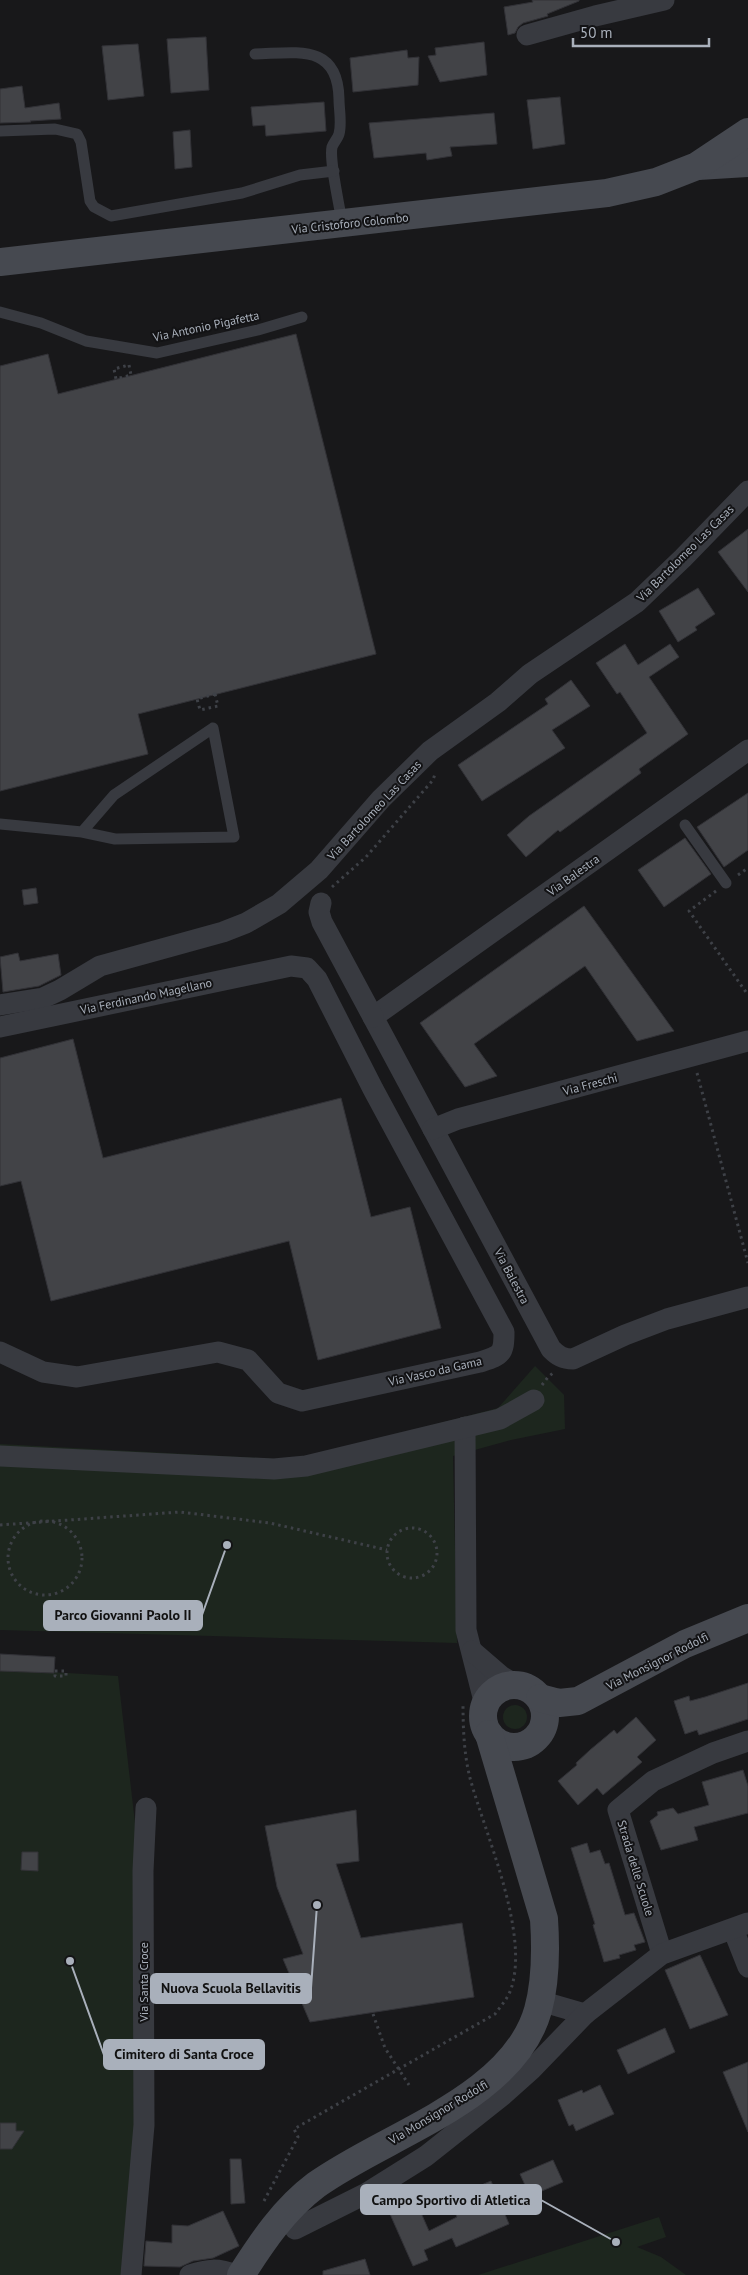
<svg xmlns="http://www.w3.org/2000/svg" width="748" height="2275" font-family="'PT Sans',sans-serif">
<rect width="100%" height="100%" fill="#18181a"/>
<g fill="#1d261e">
<polygon points="535,1366 564,1395 565,1429 511,1440 453,1456 457,1643 0,1630 0,1444 297,1460 498,1408"/>
<polygon points="0,1669 118,1676 140,1866 139,2056 127,2275 0,2275"/>
<circle cx="515" cy="1717" r="12"/>
<polygon points="659,2217 666,2237 637,2247 661,2257 686,2275 478,2275"/>
</g>
<g fill="#424347" stroke="#323237">
<polygon points="532,0 579,0 579,1 547,14 548,16 523,23 518,27 515,33 508,35 504,7 533,2"/>
<polygon points="206,37 209,90 171,93 167,39"/>
<polygon points="484,42 487,75 440,82 428,56 436,55 435,48"/>
<polygon points="138,44 144,96 108,100 102,46"/>
<polygon points="407,50 408,58 419,57 418,85 353,92 350,58"/>
<polygon points="22,86 25,108 59,103 61,119 30,121 31,122 0,123 0,89"/>
<polygon points="560,97 565,144 533,149 527,100"/>
<polygon points="324,102 326,131 266,136 265,125 253,126 251,107"/>
<polygon points="494,113 497,144 450,147 452,156 427,160 426,153 374,158 369,123"/>
<polygon points="190,130 192,167 175,169 173,132"/>
<polygon points="296,334 376,654 138,714 148,754 0,791 0,366 48,354 58,394"/>
<polygon points="748,529 748,592 718,552"/>
<polygon points="698,588 715,614 695,627 697,630 678,642 659,611"/>
<polygon points="625,644 638,665 670,644 679,657 649,677 688,734 639,769 641,773 560,832 558,830 526,857 507,835 529,816 647,733 620,692 617,694 596,663"/>
<polygon points="571,680 590,706 552,730 565,748 482,801 458,765 548,704 545,699"/>
<polygon points="748,793 748,850 724,867 697,827"/>
<polygon points="685,838 711,874 664,907 638,870"/>
<polygon points="36,888 38,903 24,905 22,890"/>
<polygon points="584,906 674,1031 637,1041 585,966 474,1044 497,1076 465,1087 420,1023"/>
<polygon points="18,953 20,961 58,954 61,975 39,986 3,992 0,957"/>
<polygon points="73,1039 103,1158 341,1098 371,1217 410,1207 441,1328 318,1360 289,1241 51,1301 21,1181 0,1186 0,1058"/>
<polygon points="0,1654 55,1657 54,1673 0,1671"/>
<polygon points="748,1683 748,1719 699,1735 697,1730 685,1734 674,1701 689,1696 690,1701 705,1697"/>
<polygon points="636,1717 656,1740 637,1757 642,1762 603,1795 597,1788 578,1805 558,1781 577,1765 576,1763 590,1750 614,1730 617,1734"/>
<polygon points="743,1770 748,1786 748,1813 694,1827 698,1840 661,1850 650,1821 658,1815 657,1812 673,1808 678,1814 709,1805 702,1782"/>
<polygon points="356,1810 359,1861 336,1864 361,1938 462,1923 474,1997 310,2022 283,1959 303,1954 277,1887 265,1826"/>
<polygon points="587,1843 590,1853 600,1850 605,1864 609,1863 625,1915 634,1913 645,1942 634,1945 636,1950 619,1955 620,1958 604,1962 593,1925 595,1924 571,1848"/>
<polygon points="22,1852 38,1852 38,1871 21,1870"/>
<polygon points="700,1955 728,2015 690,2029 665,1970"/>
<polygon points="665,2028 675,2052 628,2074 617,2050"/>
<polygon points="748,2062 748,2132 723,2072"/>
<polygon points="600,2085 614,2114 576,2131 573,2124 569,2126 558,2100 582,2090 583,2093"/>
<polygon points="0,2123 16,2123 16,2131 24,2131 12,2149 0,2149"/>
<polygon points="230,2159 241,2159 245,2203 231,2204"/>
<polygon points="553,2160 563,2182 530,2196 520,2174"/>
<polygon points="491,2181 509,2224 456,2247 452,2238 424,2250 428,2260 413,2266 390,2214 404,2208 405,2211 418,2206 429,2231 457,2217 448,2196 461,2191 462,2193"/>
<polygon points="223,2211 239,2246 213,2258 193,2261 180,2267 144,2266 146,2241 172,2243 172,2225 188,2226"/>
<polygon points="365,2259 370,2275 323,2275 323,2271"/>
</g>
<g fill="none" stroke-linecap="round" stroke-linejoin="round">
<g stroke="#3e4147" stroke-width="3" stroke-dasharray="2.5 4" stroke-linecap="butt">
<polygon points="129,365 131,375 116,379 114,369"/>
<polygon points="215,694 218,706 200,710 197,699"/>
<polyline points="738,875 748,868"/>
<polyline points="332,887 366,857 433,780 435,774"/>
<polyline points="716,891 689,911 748,995"/>
<polyline points="697,1073 748,1263"/>
<polyline points="542,1385 548,1377 553,1373"/>
<circle cx="45" cy="1558" r="37"/>
<polyline points="0,1525 180,1512 270,1523 387,1550"/>
<circle cx="412" cy="1553" r="25"/>
<rect x="55" y="1671" width="11" height="5"/>
<polyline points="373,2014 385,2048 409,2085"/>
<path d="M 264,2201 L 298,2137 L 294,2129 L 495,2014 C 501,2006 508,1998 511,1989 C 530,1933 485,1834 470,1778 C 464,1754 463,1729 463,1703"/>
</g>
<g stroke="#383a40" stroke-width="11">
<path d="M 255,54 C 297,53 338,43 339,99 C 339,110 342,123 339,134 C 338,138 334,142 332,147 C 329,161 340,207 342,223"/>
<polyline points="0,131 55,129 77,134 81,142 90,201 94,207 111,216 242,193 300,175 334,171"/>
<polyline points="0,312 41,323 86,341 157,353 258,330 302,317"/>
<polyline points="0,824 82,832 115,839 234,837 213,728 114,795 82,832"/>
<polyline points="685,825 726,883"/>
</g>
<g stroke="#383a40" stroke-width="21">
<polyline points="527,35 595,16 664,0"/>
<path d="M 748,750 L 373,1017 L 551,1349 C 558,1356 563,1359 573,1359 L 625,1335 L 667,1319 L 748,1297"/>
<polyline points="321,903 319,912 322,922 373,1017"/>
<polyline points="0,1005 43,998 60,990 100,966 223,932 246,923 279,904 319,870 381,799 430,751 498,702 530,674 637,602 683,558 748,491"/>
<path d="M 0,1027 L 291,966 L 307,968 L 317,979 L 373,1089 L 504,1332 C 504,1355 501,1355 480,1362 L 302,1401 L 278,1393 L 248,1360 L 218,1352 L 77,1377 L 43,1372 L 0,1352"/>
<polyline points="433,1129 458,1119 748,1041"/>
<polyline points="465,1427 466,1630 485,1705"/>
<polyline points="0,1456 274,1469 306,1466 500,1419 534,1400"/>
<polyline points="472,1651 501,1676 516,1685"/>
<polyline points="733,1929 748,1967"/>
<polyline points="662,1954 618,1810 653,1781 713,1753 748,1741"/>
<polyline points="540,2001 585,2014"/>
<polyline points="295,2229 367,2193 426,2156 503,2095 531,2070 585,2014 662,1954 748,1923"/>
<polyline points="131,2275 144,2125 143,1871 146,1808"/>
<path d="M 190,2275 C 208,2269 218,2268 236,2275"/>
</g>
<g stroke="#464950" stroke-width="28">
<polyline points="698,166 748,163"/>
<polyline points="0,262 607,193 656,182 697,166 748,132"/>
<circle cx="514" cy="1716" r="31"/>
<polyline points="540,1698 559,1703 578,1701 685,1644 748,1618"/>
<path d="M 241,2275 C 262,2242 284,2209 316,2185 C 385,2135 513,2099 538,2010 C 546,1981 546,1949 544,1919 L 489,1734"/>
</g>
</g>
<g text-anchor="middle" dominant-baseline="central" stroke-width="4" stroke-linejoin="round" paint-order="stroke">
<g font-size="12" fill="#a9b0bb" stroke="#131315">
<text transform="translate(350 223) rotate(-6)">Via Cristoforo Colombo</text>
<text transform="translate(206 326) rotate(-12)">Via Antonio Pigafetta</text>
<text transform="translate(685 553) rotate(-45)">Via Bartolomeo Las Casas</text>
<text transform="translate(374 810) rotate(-47)">Via Bartolomeo Las Casas</text>
<text transform="translate(573 875) rotate(-36)">Via Balestra</text>
<text transform="translate(146 996) rotate(-12)">Via Ferdinando Magellano</text>
<text transform="translate(590 1084) rotate(-15)">Via Freschi</text>
<text transform="translate(512 1276) rotate(62)">Via Balestra</text>
<text transform="translate(435 1371) rotate(-13)">Via Vasco da Gama</text>
<text transform="translate(657 1661) rotate(-27)">Via Monsignor Rodolfi</text>
<text transform="translate(636 1868) rotate(73)">Strada delle Scuole</text>
<text transform="translate(143 1982) rotate(-90)">Via Santa Croce</text>
<text transform="translate(438 2112) rotate(-31)">Via Monsignor Rodolfi</text>
</g>
</g>
<path fill="none" stroke="#a9b0bb" stroke-width="2" d="M227 1545L202 1615M317 1905L311 1988M70 1961L104 2055M616 2242L541 2200"/>
<g fill="#a9b0bb" stroke="#131315" stroke-width="2">
<circle cx="227" cy="1545" r="5"/>
<circle cx="317" cy="1905" r="5"/>
<circle cx="70" cy="1961" r="5"/>
<circle cx="616" cy="2242" r="5"/>
</g>
<g fill="#a9b0bb" stroke="#a9b0bb" stroke-width="2">
<rect x="44" y="1601" width="158" height="29" rx="5"/>
<rect x="151" y="1974" width="160" height="29" rx="5"/>
<rect x="104" y="2040" width="160" height="29" rx="5"/>
<rect x="361" y="2185" width="180" height="29" rx="5"/>
</g>
<g font-size="14" text-anchor="middle" font-weight="bold" fill="#111">
<text x="123" y="1620">Parco Giovanni Paolo II</text>
<text x="231" y="1993">Nuova Scuola Bellavitis</text>
<text x="184" y="2059">Cimitero di Santa Croce</text>
<text x="451" y="2205">Campo Sportivo di Atletica</text>
</g>
<path d="M573 38v8h136v-8" fill="none" stroke="#a9b0bb" stroke-width="2.5"/>
<text x="580" y="38" font-size="15" fill="#a9b0bb" stroke="#131315" stroke-width="4" paint-order="stroke">50 m</text>
</svg>
